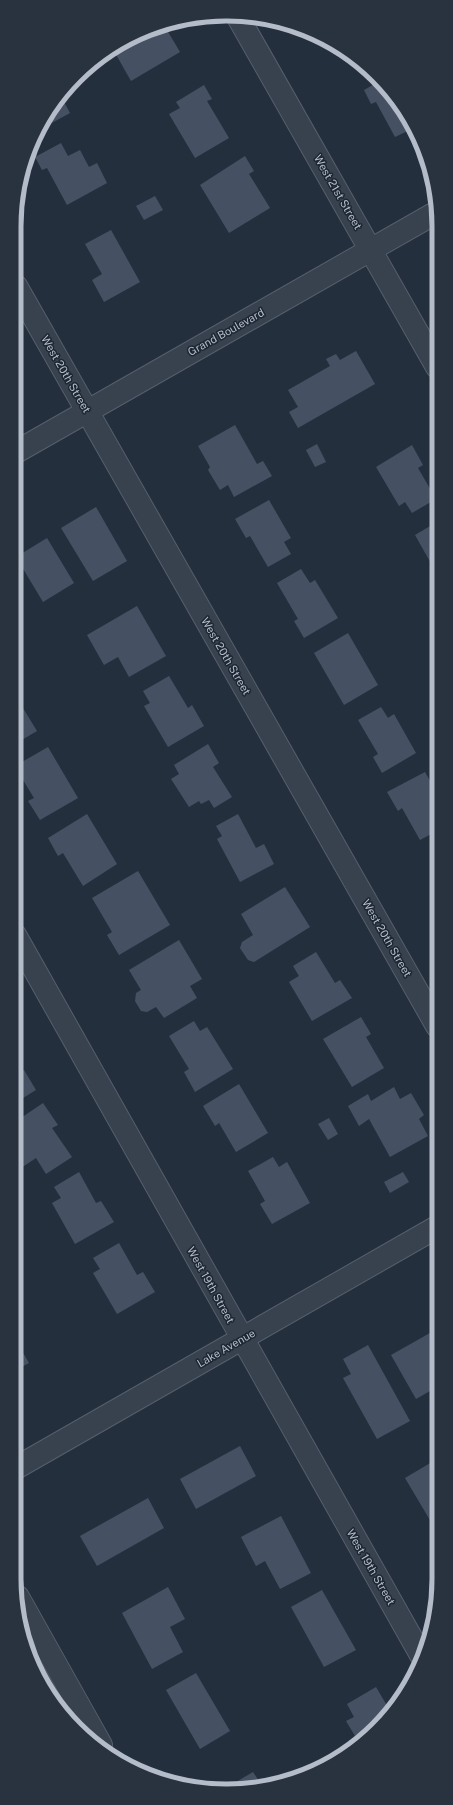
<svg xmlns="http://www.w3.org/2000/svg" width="453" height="1805" font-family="'Public Sans',sans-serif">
<rect width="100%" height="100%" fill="#242f3e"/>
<g fill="#455162">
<polygon points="164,25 180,52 131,81 114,51"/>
<polygon points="354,60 364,67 360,70"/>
<polygon points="380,81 414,128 395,137 376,102 371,104 364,90"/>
<polygon points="204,85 212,99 207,101 229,138 195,158 169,114 180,108 176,102"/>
<polygon points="62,98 70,113 39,130 43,120"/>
<polygon points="61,143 68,156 80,150 89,167 97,163 107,183 67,205 47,168 42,170 35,157"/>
<polygon points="245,156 254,171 249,174 270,208 229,233 200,185"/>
<polygon points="155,196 163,210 144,220 136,206"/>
<polygon points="111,230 140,282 104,302 92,280 102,274 85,244"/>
<polygon points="356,351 375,384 298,428 289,412 298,407 288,390 330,366 326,359 336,354 340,360"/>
<polygon points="235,425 257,464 263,461 272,476 234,497 228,485 220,490 208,470 210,467 198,446"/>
<polygon points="317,444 326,462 315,467 306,450"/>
<polygon points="412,445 423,465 418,468 436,499 412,513 405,502 399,506 376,467"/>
<polygon points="269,500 291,538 284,542 291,554 268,567 250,536 246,538 235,519"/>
<polygon points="96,507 127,561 93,581 61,528"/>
<polygon points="437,522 437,574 415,535"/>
<polygon points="47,538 74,583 43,602 16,557"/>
<polygon points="301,569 310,583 315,580 338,618 304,638 294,621 298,619 277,583"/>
<polygon points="137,606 166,656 129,677 118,657 104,665 87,635"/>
<polygon points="348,633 378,685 344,705 314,653"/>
<polygon points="169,676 188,708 192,705 204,726 168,747 144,706 150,703 143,691"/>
<polygon points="15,695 37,731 15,744"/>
<polygon points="381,707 388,718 394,714 416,753 382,773 373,757 378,754 358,720"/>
<polygon points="208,744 219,763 213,767 232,797 214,808 209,800 201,804 199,801 189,807 171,779 179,774 174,765"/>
<polygon points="48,747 78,798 40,820 28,801 34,798 23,780 17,783 15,779 15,766"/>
<polygon points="425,772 437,793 437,831 420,840 402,808 398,811 387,792"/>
<polygon points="87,814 117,864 83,886 63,853 58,856 48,838"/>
<polygon points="238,814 256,848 264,844 274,864 240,882 217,839 222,836 216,826"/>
<polygon points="437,854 437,867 431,857"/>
<polygon points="138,871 170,925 119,955 107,935 112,932 92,898"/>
<polygon points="285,887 310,927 254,962 248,960 240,948 242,942 253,935 241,914"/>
<polygon points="179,940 202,979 190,986 197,998 164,1018 156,1007 147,1012 141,1011 135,1001 136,993 141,990 129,970"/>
<polygon points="316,952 335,983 340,980 352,998 312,1021 289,982 299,976 293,966"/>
<polygon points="361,1017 371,1034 366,1037 384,1068 352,1087 323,1039"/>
<polygon points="194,1021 200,1031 207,1027 233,1069 195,1092 184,1072 189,1069 169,1036"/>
<polygon points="15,1064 20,1073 24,1070 36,1090 15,1103"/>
<polygon points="239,1084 268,1133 236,1152 219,1123 215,1126 203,1106"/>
<polygon points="394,1087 400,1099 411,1093 424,1115 419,1119 428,1136 390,1157 369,1119 359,1126 348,1106 368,1094 371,1101"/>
<polygon points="43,1103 58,1125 52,1128 72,1157 46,1174 36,1158 18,1170 15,1165 15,1143 19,1140 15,1134 15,1122"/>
<polygon points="329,1118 338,1134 328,1140 318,1124"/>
<polygon points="273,1157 279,1167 287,1162 310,1203 272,1224 260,1204 265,1201 248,1171"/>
<polygon points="79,1172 96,1203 101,1201 114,1222 75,1244 52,1203 61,1198 54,1187"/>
<polygon points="403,1172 409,1182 390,1193 384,1182"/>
<polygon points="119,1243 137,1275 143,1272 155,1292 117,1314 93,1273 100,1269 93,1258"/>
<polygon points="437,1329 437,1387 416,1399 391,1355"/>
<polygon points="14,1337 29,1363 14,1371"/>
<polygon points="368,1345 410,1421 377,1439 343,1378 351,1374 343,1359"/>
<polygon points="240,1446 256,1476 196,1509 180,1479"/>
<polygon points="437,1459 437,1532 405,1478"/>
<polygon points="148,1498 164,1528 97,1566 80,1536"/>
<polygon points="281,1516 311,1573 280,1589 265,1561 256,1566 241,1537"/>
<polygon points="168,1587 185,1619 170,1627 183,1652 152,1669 122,1613"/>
<polygon points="322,1590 356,1650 324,1667 291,1607"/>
<polygon points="196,1673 230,1731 200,1749 166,1690"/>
<polygon points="376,1687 389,1709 365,1736 363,1732 355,1736 346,1721 354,1717 347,1704"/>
<polygon points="253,1772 261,1784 224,1789"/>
</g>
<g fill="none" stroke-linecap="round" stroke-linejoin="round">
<defs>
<g id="minor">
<polyline points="238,17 437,367"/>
<polyline points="16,286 437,1026"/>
<polyline points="16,452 437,212"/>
<polyline points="15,935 421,1655"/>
<polyline points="14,1469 437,1227"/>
<polyline points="18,1597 101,1745"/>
</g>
</defs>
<use href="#minor" stroke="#565f6c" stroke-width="24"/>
<use href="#minor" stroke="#38414e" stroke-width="22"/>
</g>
<g text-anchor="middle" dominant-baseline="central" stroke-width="3" stroke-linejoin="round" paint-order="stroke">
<g font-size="11" fill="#b4bcc9" stroke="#1d2633">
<text transform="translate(338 192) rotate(60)">West 21st Street</text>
<text transform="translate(226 332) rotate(-29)">Grand Boulevard</text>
<text transform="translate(66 374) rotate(60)">West 20th Street</text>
<text transform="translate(226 656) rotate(60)">West 20th Street</text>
<text transform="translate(387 938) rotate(60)">West 20th Street</text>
<text transform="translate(211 1285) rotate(61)">West 19th Street</text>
<text transform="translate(226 1348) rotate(-30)">Lake Avenue</text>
<text transform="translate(371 1567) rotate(60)">West 19th Street</text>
</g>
</g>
<path d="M0 0H453V1805H0ZM226 21H227A205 205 0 0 1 432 226V1579A205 205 0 0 1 227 1784H226A205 205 0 0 1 21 1579V226A205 205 0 0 1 226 21Z" fill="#29323f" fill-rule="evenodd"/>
<path fill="none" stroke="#b4bcc9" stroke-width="5" d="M226 21H227A205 205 0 0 1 432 226V1579A205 205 0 0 1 227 1784H226A205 205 0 0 1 21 1579V226A205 205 0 0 1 226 21Z"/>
</svg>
